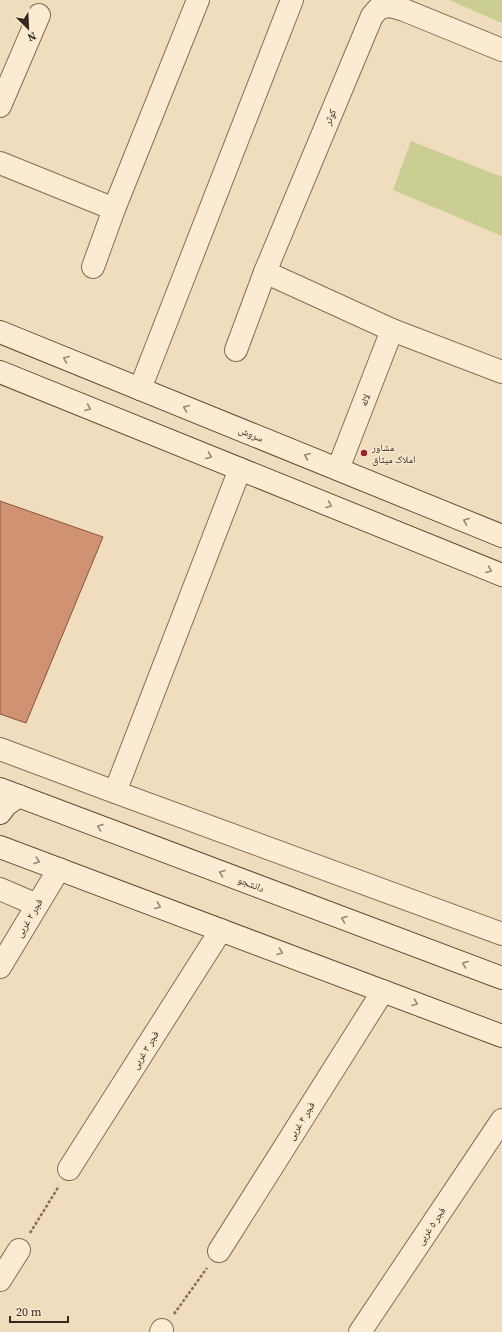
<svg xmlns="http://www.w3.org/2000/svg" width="502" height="1332" font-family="'Source Serif 4','Noto Naskh Arabic',serif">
<rect width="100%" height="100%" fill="#efddbe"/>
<g fill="#cbce92">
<polygon points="449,0 502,0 502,23"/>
<polygon points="411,141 502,177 502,236 393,190"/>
</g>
<polygon fill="#cf9272" stroke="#89543b" points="0,501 103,537 26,723 0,714"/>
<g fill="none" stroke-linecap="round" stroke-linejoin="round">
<defs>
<g id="street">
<polyline points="0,106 39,15"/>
<polyline points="0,163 114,209"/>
<polyline points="93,267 114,209 198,0"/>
<polyline points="265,272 392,330 502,372"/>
<polyline points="236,350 265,272 372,16 379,8 390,6 404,10 502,50"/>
<polyline points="140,389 292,0"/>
<polyline points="240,469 115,792 502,934"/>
<polyline points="338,469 392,330"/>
<polyline points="0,749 115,792"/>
<polyline points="0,889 37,905"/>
<polyline points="0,967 59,869"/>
<polyline points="69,1169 221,930"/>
<polyline points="219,1251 383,991"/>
<polyline points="0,1280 19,1250"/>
<polyline points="161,1332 162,1330"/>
<polyline points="360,1332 502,1120"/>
</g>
<g id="secondary">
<polyline points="0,332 502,536"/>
<polyline points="0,372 502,575"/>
<polyline points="0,789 502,978"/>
<polyline points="0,813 6,805 19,796"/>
<polyline points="0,847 502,1036"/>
</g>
</defs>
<use href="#street" stroke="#886d56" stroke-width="24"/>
<use href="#secondary" stroke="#6a4e3a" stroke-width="24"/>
<g stroke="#886d56" stroke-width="2.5" stroke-dasharray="3 2" stroke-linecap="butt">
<polyline points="30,1233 59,1186"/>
<polyline points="174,1314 207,1268"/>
</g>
<use href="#street" stroke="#faebd2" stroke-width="22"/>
<use href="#secondary" stroke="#faebd2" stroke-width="22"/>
</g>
<defs><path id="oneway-chevron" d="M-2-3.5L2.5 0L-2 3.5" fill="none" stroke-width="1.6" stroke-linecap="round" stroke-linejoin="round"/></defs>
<g stroke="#988977">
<use href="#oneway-chevron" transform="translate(66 359) rotate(-158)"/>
<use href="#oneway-chevron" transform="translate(88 408) rotate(22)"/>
<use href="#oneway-chevron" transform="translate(186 408) rotate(-158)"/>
<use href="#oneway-chevron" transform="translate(209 456) rotate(22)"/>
<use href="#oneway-chevron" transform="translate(307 456) rotate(-158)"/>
<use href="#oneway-chevron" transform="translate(329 505) rotate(22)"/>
<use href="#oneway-chevron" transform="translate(466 521) rotate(-158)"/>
<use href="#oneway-chevron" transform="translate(489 570) rotate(22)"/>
<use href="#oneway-chevron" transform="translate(100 827) rotate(-159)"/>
<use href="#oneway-chevron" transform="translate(37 861) rotate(20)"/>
<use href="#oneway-chevron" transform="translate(222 873) rotate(-159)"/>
<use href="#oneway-chevron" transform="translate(158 906) rotate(21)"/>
<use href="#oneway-chevron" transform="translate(344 919) rotate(-159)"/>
<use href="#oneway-chevron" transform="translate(280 952) rotate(21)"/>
<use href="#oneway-chevron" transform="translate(465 964) rotate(-159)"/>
<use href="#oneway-chevron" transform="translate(415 1003) rotate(21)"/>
</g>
<circle fill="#9a242e" stroke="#f7e8ce" stroke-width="1.5" cx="364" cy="453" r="4"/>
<g text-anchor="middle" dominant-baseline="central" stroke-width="3" stroke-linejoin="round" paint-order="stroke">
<g font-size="10" fill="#37271c" stroke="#f7e8ce">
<text transform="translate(330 117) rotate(-67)">کوثر</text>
<text transform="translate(365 400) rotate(-69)">لاله</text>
<text transform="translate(251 434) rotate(22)">سروش</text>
<text transform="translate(251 884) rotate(21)">دانشجو</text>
<text transform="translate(29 918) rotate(-59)">فجر ۲ غربی</text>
<text transform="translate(145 1050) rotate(-58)">فجر ۳ غربی</text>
<text transform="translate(301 1121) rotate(-58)">فجر ۴ غربی</text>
<text transform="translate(431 1226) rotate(-56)">فجر ۵ غربی</text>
</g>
<g font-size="10" fill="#37271c" stroke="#f7e8ce" text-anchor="start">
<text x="372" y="447">مشاور<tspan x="372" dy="12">املاک میثاق</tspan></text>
</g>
</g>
<g transform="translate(28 28) rotate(156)" stroke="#f7e8ce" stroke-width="3" paint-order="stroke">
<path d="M0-3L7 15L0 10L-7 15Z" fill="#37271c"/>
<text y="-6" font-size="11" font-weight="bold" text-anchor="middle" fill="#37271c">N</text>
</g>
<path d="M10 1316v6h58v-6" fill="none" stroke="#37271c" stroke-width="2"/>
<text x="16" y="1316" font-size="12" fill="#37271c" stroke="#f7e8ce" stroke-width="3" paint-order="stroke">20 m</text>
</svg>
